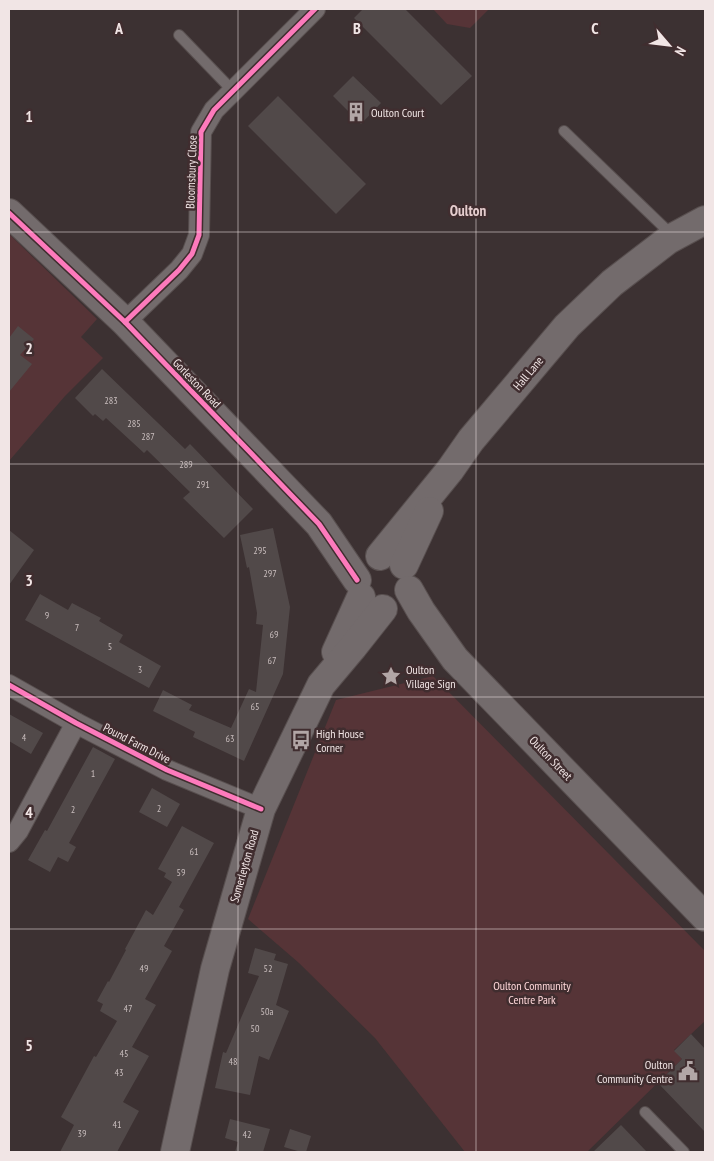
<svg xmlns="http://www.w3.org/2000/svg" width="714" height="1161" font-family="'PT Sans Narrow',sans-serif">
<rect width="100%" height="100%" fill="#3c3132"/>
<g fill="#563437">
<polygon points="433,9 489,9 470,28 447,24"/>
<polygon points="9,234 97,319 81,337 103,358 65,396 9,461"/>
<polygon points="433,676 705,951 705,1021 674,1050 682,1059 587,1152 465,1152 375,1038 299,963 248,919 336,700"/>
</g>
<g fill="#514949">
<polygon points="363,9 405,9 472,76 441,105 354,18"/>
<polygon points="353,76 381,103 361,124 333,96"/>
<polygon points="278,96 366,184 336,214 248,126"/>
<polygon points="18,326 34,339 20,355 32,364 9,392 9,338"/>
<polygon points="102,369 185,449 190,444 253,509 224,538 183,498 190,492 147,450 144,453 106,418 103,421 95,414 93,416 75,398"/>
<polygon points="273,528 290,607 283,674 244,761 193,737 195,732 153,711 163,690 192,705 189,710 231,728 249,689 256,692 263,625 256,624 257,613 249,567 247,568 240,535"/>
<polygon points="9,530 34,550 9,585"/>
<polygon points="40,594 68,610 72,603 101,618 99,621 123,635 119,642 161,666 149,688 25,620"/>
<polygon points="9,714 43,733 31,754 9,741"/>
<polygon points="93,747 115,759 69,843 76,847 68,862 58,857 50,872 28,860 45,830 47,831"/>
<polygon points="152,788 180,804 167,827 139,812"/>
<polygon points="182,826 214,843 179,907 184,910 164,946 172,951 145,999 156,1005 132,1047 149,1056 123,1102 139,1111 117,1152 60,1152 74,1125 61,1117 94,1056 96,1057 117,1021 100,1011 103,1004 97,1001 108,981 109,982 126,950 125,949 146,910 153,915 172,882 164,877 166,873 158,869"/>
<polygon points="255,948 276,954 274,960 288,964 276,1005 289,1011 269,1060 259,1056 250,1095 215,1088 223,1052 226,1053 259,976 248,973"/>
<polygon points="691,1034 705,1049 705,1132 658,1083 682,1059 674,1051"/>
<polygon points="230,1119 270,1129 263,1152 235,1152 238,1142 225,1138"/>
<polygon points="621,1125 647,1152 593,1152"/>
<polygon points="290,1129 311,1136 306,1152 301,1152 284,1147"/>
</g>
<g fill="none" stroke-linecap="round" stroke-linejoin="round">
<defs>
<g id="service">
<polyline points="179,35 233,91"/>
<polyline points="564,131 673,236"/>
<polyline points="645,1112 684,1152"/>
</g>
<g id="minor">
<polyline points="125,322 179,270 192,254 199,235 201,132 214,110 315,9"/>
<polyline points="9,685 76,723 167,770 261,809"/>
<polyline points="9,842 18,831 76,723"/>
</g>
<g id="secondary">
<polyline points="9,213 125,322 319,524 357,580"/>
<polyline points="380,556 450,470 471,440 567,326 612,283 668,240 705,220"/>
<polyline points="404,565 429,511"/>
<polyline points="409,590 421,611 455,659 705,917"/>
<polyline points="336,652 361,597"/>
<polyline points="175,1152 215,969 261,809 321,685 353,647 383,609"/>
</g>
</defs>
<use href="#service" stroke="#584f4f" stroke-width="12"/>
<use href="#minor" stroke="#584f4f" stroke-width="22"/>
<use href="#secondary" stroke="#584f4f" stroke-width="30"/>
<use href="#service" stroke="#736b6c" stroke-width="10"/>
<use href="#minor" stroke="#736b6c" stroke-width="20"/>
<use href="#secondary" stroke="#736b6c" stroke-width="28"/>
<defs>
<g id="cycleway">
<polyline points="9,213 125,322 319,524 357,580"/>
<polyline points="125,322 179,270 192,254 199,235 201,132 214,110 315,9"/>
<polyline points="9,685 76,723 167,770 261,809"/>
</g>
</defs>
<use href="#cycleway" stroke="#402d2f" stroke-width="8"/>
<use href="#cycleway" stroke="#fd7abc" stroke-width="5"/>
</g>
<path fill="none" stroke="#f1e5e5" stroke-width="1" stroke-opacity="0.55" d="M 238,9 L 238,1152M 476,9 L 476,1152M 9,232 L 705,232M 9,464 L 705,464M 9,697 L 705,697M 9,929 L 705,929"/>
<defs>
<symbol id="building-bare" viewBox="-9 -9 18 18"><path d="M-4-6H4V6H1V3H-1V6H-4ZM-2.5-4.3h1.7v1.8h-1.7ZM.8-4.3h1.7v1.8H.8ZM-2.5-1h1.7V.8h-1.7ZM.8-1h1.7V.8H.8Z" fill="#b2a6a6" stroke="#402d2f" stroke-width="2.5" paint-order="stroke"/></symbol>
<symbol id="sight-bare" viewBox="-9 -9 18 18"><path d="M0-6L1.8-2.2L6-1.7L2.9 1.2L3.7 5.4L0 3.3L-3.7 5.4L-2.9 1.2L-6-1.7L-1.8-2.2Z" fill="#b2a6a6" stroke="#402d2f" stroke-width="2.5" paint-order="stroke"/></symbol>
<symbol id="bus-bare" viewBox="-9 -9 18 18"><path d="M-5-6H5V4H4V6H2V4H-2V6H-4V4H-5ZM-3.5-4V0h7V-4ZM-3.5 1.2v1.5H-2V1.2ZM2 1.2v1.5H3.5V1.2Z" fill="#b2a6a6" stroke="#402d2f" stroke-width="2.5" paint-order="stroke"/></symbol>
<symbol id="civic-bare" viewBox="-9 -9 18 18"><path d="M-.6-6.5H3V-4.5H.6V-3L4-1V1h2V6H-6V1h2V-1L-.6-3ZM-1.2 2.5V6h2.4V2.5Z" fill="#b2a6a6" stroke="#402d2f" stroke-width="2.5" paint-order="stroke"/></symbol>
</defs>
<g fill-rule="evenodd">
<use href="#building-bare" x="342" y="98" width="28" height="28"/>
<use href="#sight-bare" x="377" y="662" width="28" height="28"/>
<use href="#bus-bare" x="287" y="726" width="28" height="28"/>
<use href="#civic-bare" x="674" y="1057" width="28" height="28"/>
</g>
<g text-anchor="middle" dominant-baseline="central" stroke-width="5" stroke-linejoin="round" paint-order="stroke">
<g font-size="10" fill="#c9bebe">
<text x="111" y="400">283</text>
<text x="134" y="423">285</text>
<text x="148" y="436">287</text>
<text x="186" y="464">289</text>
<text x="203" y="484">291</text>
<text x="260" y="550">295</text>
<text x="270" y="573">297</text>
<text x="47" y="615">9</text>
<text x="77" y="627">7</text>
<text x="274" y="634">69</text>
<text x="110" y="646">5</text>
<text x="272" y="660">67</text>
<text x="140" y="669">3</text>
<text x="255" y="706">65</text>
<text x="24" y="737">4</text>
<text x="230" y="738">63</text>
<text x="93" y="773">1</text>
<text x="159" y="808">2</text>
<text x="73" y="809">2</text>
<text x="194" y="851">61</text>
<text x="181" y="872">59</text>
<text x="144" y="968">49</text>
<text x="268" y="968">52</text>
<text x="128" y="1008">47</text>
<text x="267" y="1011">50a</text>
<text x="255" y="1028">50</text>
<text x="124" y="1053">45</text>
<text x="233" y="1061">48</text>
<text x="119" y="1072">43</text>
<text x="117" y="1124">41</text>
<text x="82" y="1133">39</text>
<text x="247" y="1134">42</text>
</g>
<g font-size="12" fill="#f1e5e5" stroke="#402d2f" text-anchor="start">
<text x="371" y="112">Oulton Court</text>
<text x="406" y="669">Oulton<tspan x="406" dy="14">Village Sign</tspan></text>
<text x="316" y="733">High House<tspan x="316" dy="14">Corner</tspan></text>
<text x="673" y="1064" text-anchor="end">Oulton<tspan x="673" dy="14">Community Centre</tspan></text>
</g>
<g font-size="12" fill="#f1e5e5" stroke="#402d2f">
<text transform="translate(191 172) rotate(-88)">Bloomsbury Close</text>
<text transform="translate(528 373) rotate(-50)">Hall Lane</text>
<text transform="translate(197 383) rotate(46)">Gorleston Road</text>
<text transform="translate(137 743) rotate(27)">Pound Farm Drive</text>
<text transform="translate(551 758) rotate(46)">Oulton Street</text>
<text transform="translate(244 866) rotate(-74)">Somerleyton Road</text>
</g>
<g font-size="12" fill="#fed7d9" stroke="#402d2f">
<text x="532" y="985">Oulton Community<tspan x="532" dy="14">Centre Park</tspan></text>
</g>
<g font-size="15" font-weight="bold" fill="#e6cecf" stroke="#402d2f">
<text x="468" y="210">Oulton</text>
</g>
</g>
<g font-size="16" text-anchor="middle" font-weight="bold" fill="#f1e5e5" stroke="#402d2f" stroke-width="5" stroke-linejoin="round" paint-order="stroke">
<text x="119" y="34">A</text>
<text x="357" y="34">B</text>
<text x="595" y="34">C</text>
<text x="29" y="122">1</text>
<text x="29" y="354">2</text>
<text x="29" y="586">3</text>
<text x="29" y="818">4</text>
<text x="29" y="1051">5</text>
</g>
<rect width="714" height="1161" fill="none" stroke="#f1e5e5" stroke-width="20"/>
<g transform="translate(669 45) rotate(118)" stroke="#402d2f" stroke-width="4" paint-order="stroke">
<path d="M0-4L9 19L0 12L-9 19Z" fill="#f1e5e5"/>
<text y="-8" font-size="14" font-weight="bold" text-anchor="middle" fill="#f1e5e5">N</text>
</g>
</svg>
